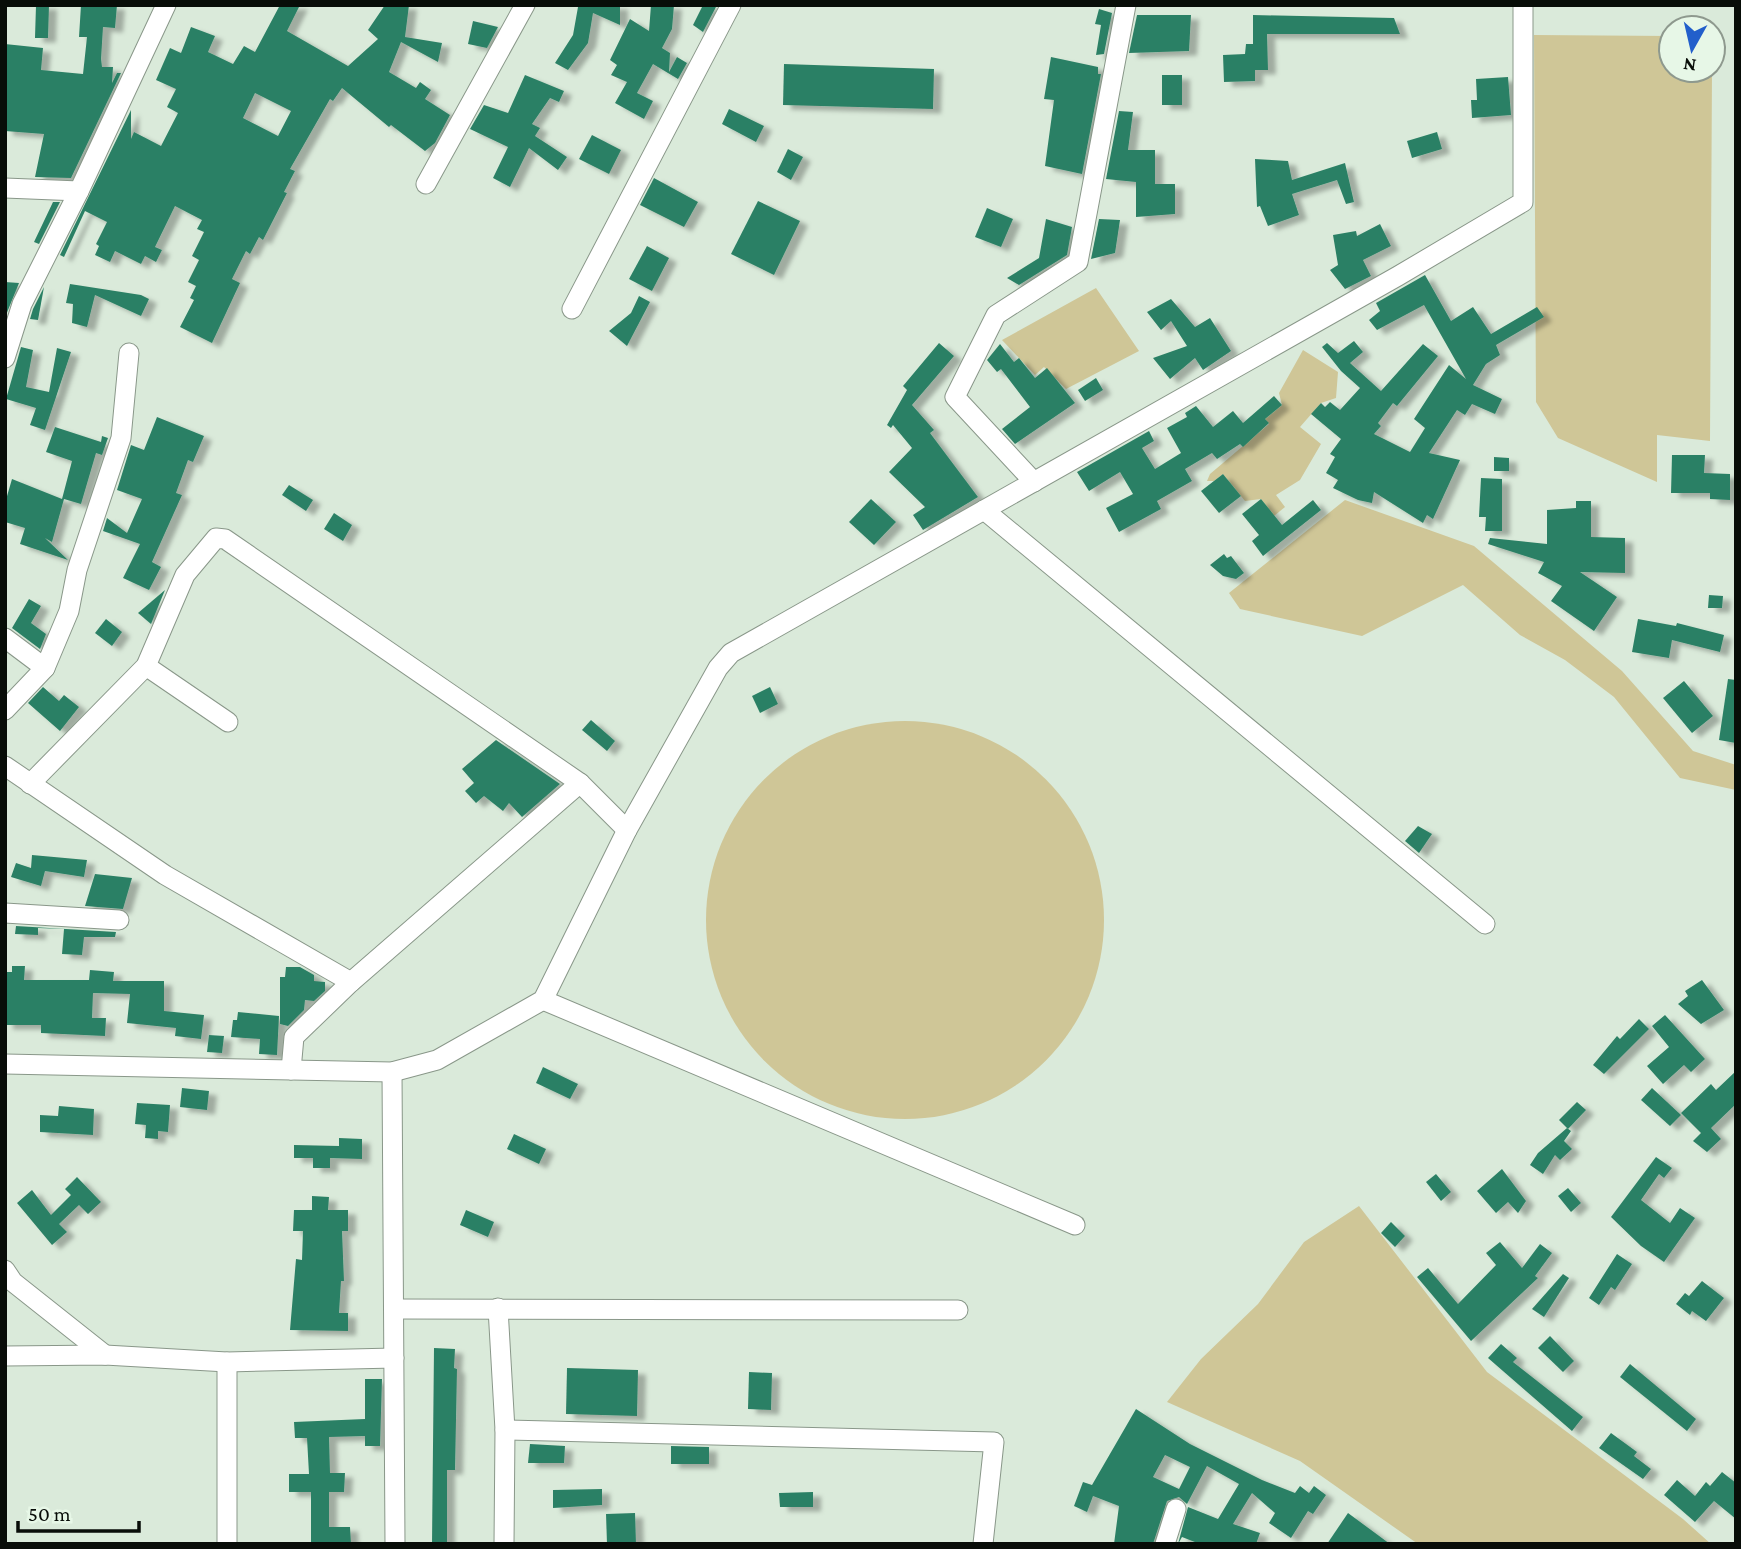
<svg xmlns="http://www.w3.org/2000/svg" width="1741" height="1549" font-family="'Crimson Pro',serif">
<defs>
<filter id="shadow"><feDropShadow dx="8" dy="4.5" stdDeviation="2" flood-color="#0004"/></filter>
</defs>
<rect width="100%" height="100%" fill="#daeada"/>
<g fill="#cfc697">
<polygon points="1534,35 1671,36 1671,70 1712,70 1710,441 1657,435 1657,482 1558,438 1536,402"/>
<polygon points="1096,288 1139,351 1066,389 1044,367 1035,375 1002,340"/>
<polygon points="1303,350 1338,372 1336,398 1321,403 1300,427 1321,444 1300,480 1276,495 1285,507 1274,516 1261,499 1245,501 1223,474 1214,481 1207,481 1210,474 1269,424 1265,419 1282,405 1279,393"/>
<polygon points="1345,500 1474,546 1622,671 1693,751 1736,765 1736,790 1680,778 1614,697 1565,660 1520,635 1463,585 1362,636 1240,609 1229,593"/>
<circle cx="905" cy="920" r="199"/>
<polygon points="1359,1206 1487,1372 1683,1519 1711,1544 1418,1544 1300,1461 1167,1402 1201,1359 1258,1304 1304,1242"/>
</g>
<g fill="#2c8065" fill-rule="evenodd" filter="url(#shadow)">
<polygon points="36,5 49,5 48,38 35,38"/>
<polygon points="81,5 117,5 115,28 103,27 101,59 102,67 113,67 112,83 117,73 121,73 71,178 35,177 44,134 5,131 5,44 43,48 41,70 83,74 87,37 79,37"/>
<path d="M 280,5 L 300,5 L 287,31 L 348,66 L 378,39 L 368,30 L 385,5 L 409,5 L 405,37 L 442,43 L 438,62 L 401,42 L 389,72 L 416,88 L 420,82 L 431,90 L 425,99 L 450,115 L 435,143 L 425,151 L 391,125 L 389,127 L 342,88 L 333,101 L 330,99 L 290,169 L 295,171 L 284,192 L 287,193 L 263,240 L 259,237 L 250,254 L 246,251 L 232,279 L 240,283 L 212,343 L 180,327 L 194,300 L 190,298 L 196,286 L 188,282 L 199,260 L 192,256 L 204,232 L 197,229 L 202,220 L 175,206 L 155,247 L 162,250 L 156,262 L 145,256 L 141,264 L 115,251 L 110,262 L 95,255 L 99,246 L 96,244 L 107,222 L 85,211 L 64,257 L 60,255 L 131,110 L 131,139 L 134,132 L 161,146 L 178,113 L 167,107 L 176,89 L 156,80 L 170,48 L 181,53 L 191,27 L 215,36 L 208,52 L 233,64 L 244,46 L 255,52 ZM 255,93 L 291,111 L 278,136 L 243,118 Z"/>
<polygon points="574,5 620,5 620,25 593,13 588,43 568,70 555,63 573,35 578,7"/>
<polygon points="651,5 674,5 672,29 662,48 670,53 669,72 677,57 687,63 678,79 653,64 637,93 653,101 644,119 615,103 627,82 611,75 617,65 610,60 630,19 649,31"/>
<polygon points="703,5 717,5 703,32 693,25"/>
<polygon points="1099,9 1112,13 1104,54 1096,55 1101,25 1095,24"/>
<polygon points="1137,15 1191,15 1189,51 1129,53"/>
<polygon points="1253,15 1394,18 1400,34 1267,34 1268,70 1255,70 1255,81 1224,82 1223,55 1245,54 1246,44 1253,44"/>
<polygon points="473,21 498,27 487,48 468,44"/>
<polygon points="1051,57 1098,67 1098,74 1101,74 1082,174 1045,166 1054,100 1044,99"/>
<polygon points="784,64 934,69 933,109 783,105"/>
<polygon points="525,75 564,91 559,102 550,98 532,124 540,128 535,136 567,157 558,170 529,148 510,187 493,178 508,147 470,129 484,105 508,113"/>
<rect x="1162" y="75" width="20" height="30"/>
<polygon points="1508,77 1511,115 1472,118 1471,100 1477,100 1476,79"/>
<polygon points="729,109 764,126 756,142 722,124"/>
<polygon points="1119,111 1133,112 1128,150 1155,150 1155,184 1175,184 1175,214 1136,217 1136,182 1106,179"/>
<polygon points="1437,132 1442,149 1412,158 1407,141"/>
<polygon points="592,135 621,150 609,174 579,159"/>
<polygon points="788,149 803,157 791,180 777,172"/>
<polygon points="1255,159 1288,161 1292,180 1345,163 1354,202 1346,204 1337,180 1292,194 1299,215 1268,226 1260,206 1257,207"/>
<polygon points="654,178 698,202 684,227 640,205"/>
<polygon points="758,201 800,221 774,275 731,254"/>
<polygon points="41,202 60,202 39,244 34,242 53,202"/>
<polygon points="987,208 1013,219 1001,247 975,237"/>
<polygon points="1046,219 1072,227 1067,255 1019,285 1007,278 1039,258"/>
<polygon points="1099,219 1120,220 1115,253 1091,259"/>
<polygon points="1380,224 1391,246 1363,260 1371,276 1345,289 1330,270 1338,265 1333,235 1356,231 1357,236"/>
<polygon points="647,246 669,258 652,291 629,279"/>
<polygon points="1425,275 1451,321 1473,307 1491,334 1537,307 1544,317 1496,345 1500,355 1486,364 1473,385 1502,399 1495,414 1472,404 1465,415 1457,410 1429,453 1460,460 1433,519 1427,515 1423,523 1374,492 1372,503 1358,500 1333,488 1338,480 1326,473 1335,457 1330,454 1341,439 1311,414 1321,403 1325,407 1330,402 1340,410 1360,388 1341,371 1322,347 1327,343 1338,353 1354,341 1363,352 1350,363 1381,391 1423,344 1438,356 1397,406 1393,403 1378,423 1381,426 1374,434 1410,452 1425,428 1414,419 1449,365 1466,379 1424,305 1377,330 1369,320 1380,311 1376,303"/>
<polygon points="5,282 19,283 6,315 5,315"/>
<polygon points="70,284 141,295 149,299 141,316 95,295 87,327 72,323 73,304 66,303"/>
<polygon points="44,287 38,320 30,319 33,309"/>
<polygon points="639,296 650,302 627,346 609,331 631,313"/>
<polygon points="1171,299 1195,327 1210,318 1231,351 1203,370 1195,358 1170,379 1153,358 1187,346 1171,321 1161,330 1147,312"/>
<polygon points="939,343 954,356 912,405 934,430 930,433 978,497 923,530 913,515 925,507 889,472 912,448 893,425 891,428 887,425 907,390 903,386"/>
<polygon points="1000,344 1014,362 1019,358 1035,378 1047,368 1075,403 1015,444 1002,429 1030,407 1001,369 997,372 987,360"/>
<polygon points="21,347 33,350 26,387 49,392 57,348 71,352 45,430 30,425 36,408 6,399"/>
<polygon points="1096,378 1103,390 1085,401 1078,390"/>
<polygon points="1274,396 1282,405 1265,419 1269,423 1243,447 1240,444 1217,459 1212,453 1185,469 1192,481 1157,501 1161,509 1119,532 1106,508 1133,494 1120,472 1089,491 1077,472 1149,431 1154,441 1142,448 1155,469 1181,453 1167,428 1187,417 1185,413 1196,406 1213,427 1233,411 1243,423"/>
<polygon points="157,417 204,436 193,462 188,460 176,493 182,495 152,562 161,567 149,590 123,578 140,544 103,531 107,518 127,533 142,499 117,490 131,445 144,450"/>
<polygon points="55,427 101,442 102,436 108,438 102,455 96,453 81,504 64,499 52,542 45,538 68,560 20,544 25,528 5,522 5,503 12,479 62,499 72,461 46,452"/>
<polygon points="1672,455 1705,455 1704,473 1730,474 1730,500 1710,499 1710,493 1671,493"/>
<polygon points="1494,457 1509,458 1509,471 1494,471"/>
<polygon points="1223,474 1241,496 1219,513 1201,491"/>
<polygon points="1481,478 1502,479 1502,531 1485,531 1486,517 1479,517"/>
<polygon points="289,485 313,500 306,511 282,495"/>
<polygon points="871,499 896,522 874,545 849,522"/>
<polygon points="1261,499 1282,525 1313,500 1321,510 1263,556 1252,541 1259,535 1242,514"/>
<polygon points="1576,501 1591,501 1591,537 1625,538 1625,573 1580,572 1617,597 1594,631 1551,601 1562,586 1538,573 1544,562 1488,544 1490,538 1547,544 1547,510 1576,508"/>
<polygon points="334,513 352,525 343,541 324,529"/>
<polygon points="1224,554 1227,558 1231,556 1244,573 1236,579 1223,576 1210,565"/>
<polygon points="165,590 151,624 138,613"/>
<polygon points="1709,595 1723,596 1722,608 1708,608"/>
<polygon points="29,599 41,606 31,623 46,634 40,649 12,628"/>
<polygon points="106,619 122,632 112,646 95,633"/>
<polygon points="1638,619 1676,626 1677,623 1724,635 1720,652 1672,640 1669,658 1632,652"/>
<polygon points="1728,679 1736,680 1736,743 1719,740"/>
<polygon points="1684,681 1713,716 1692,733 1663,698"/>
<polygon points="43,687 59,701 64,695 79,707 60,731 28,703"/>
<polygon points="770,687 778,704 760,713 752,696"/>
<polygon points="591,720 615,741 607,751 582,730"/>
<polygon points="496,740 560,784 522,817 509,803 503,811 484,796 476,803 465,791 474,783 462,769"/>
<polygon points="1418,826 1432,834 1419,853 1405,841"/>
<polygon points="32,855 87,860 84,877 45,871 41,886 11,877 16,863 31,868"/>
<polygon points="95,874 132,878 123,909 85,906"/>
<polygon points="16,926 116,932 115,937 84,937 82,955 62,954 64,929 38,928 38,935 15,934"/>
<polygon points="12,966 25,966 24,980 89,980 90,970 114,972 113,981 164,981 164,1011 204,1015 201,1039 175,1036 176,1028 127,1023 130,994 93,993 92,1018 106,1018 105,1036 41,1033 41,1025 5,1025 5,972 12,972"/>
<polygon points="286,967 300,967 314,975 314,981 325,982 325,991 314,1001 305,1000 304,1010 288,1026 280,1024 280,977 285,977"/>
<polygon points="1702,980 1724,1010 1701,1024 1678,1004 1688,996 1685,991"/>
<polygon points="238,1012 279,1016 277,1055 259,1054 260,1039 231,1037 233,1020 237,1020"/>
<polygon points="1665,1015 1705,1059 1691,1072 1684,1065 1663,1084 1647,1066 1669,1047 1652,1026"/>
<polygon points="1639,1019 1649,1029 1604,1074 1593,1065 1617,1036 1620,1039"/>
<polygon points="209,1035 224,1036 222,1053 207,1052"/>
<polygon points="543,1067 578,1084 570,1099 536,1083"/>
<polygon points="1736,1071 1736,1104 1711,1128 1721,1139 1707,1152 1693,1141 1701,1133 1681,1113 1711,1084 1716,1090"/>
<polygon points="182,1088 209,1091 207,1110 180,1107"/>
<polygon points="1652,1088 1681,1115 1670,1126 1641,1100"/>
<polygon points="1577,1102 1586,1110 1568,1129 1559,1120"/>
<polygon points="137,1103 170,1105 168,1132 158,1131 158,1139 145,1138 146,1125 135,1124"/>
<polygon points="59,1106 94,1109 93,1135 40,1132 40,1115 58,1116"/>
<polygon points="1567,1128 1571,1131 1564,1141 1572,1149 1560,1160 1555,1155 1543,1174 1530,1165 1538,1153"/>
<polygon points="514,1134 546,1149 539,1164 507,1149"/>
<polygon points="339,1138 362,1139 362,1159 330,1158 330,1168 313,1168 313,1158 294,1158 294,1145 339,1146"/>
<polygon points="1656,1157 1672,1168 1664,1178 1659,1174 1641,1200 1670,1223 1680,1208 1695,1218 1664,1262 1641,1246 1611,1217"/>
<polygon points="1502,1169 1526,1201 1518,1213 1508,1202 1496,1213 1477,1191"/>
<polygon points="1436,1174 1451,1192 1441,1201 1426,1182"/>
<polygon points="77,1177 101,1202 88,1214 79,1205 59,1224 67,1232 52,1245 17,1203 32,1190 51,1215 71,1195 65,1189"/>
<polygon points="1568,1188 1581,1203 1571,1212 1558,1196"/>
<polygon points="312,1196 329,1197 328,1210 348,1210 348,1231 342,1231 344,1281 341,1281 339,1313 348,1313 348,1331 290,1330 296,1259 302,1260 303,1231 293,1231 294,1210 312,1210"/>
<polygon points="466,1210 494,1222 488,1237 460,1225"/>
<polygon points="1391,1222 1405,1236 1395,1247 1381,1233"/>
<polygon points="1500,1242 1522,1268 1540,1244 1552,1253 1535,1276 1538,1278 1471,1341 1417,1277 1428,1268 1458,1304 1496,1265 1486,1253"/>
<polygon points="1617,1254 1632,1264 1615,1290 1611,1287 1599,1305 1589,1298"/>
<polygon points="1563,1274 1569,1278 1544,1317 1532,1309"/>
<polygon points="1702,1281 1724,1298 1706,1321 1692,1311 1690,1315 1676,1304 1685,1293 1689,1296"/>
<polygon points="1550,1336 1574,1361 1563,1372 1538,1348"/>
<polygon points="1501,1344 1517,1358 1513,1362 1583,1417 1572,1431 1488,1358"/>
<polygon points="434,1348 455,1349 454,1368 457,1369 455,1470 447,1470 447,1544 432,1544"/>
<polygon points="1630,1364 1696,1419 1687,1431 1620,1377"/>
<polygon points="567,1368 638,1370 637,1416 566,1414"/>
<polygon points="749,1372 772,1373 771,1410 748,1409"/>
<polygon points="365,1379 382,1379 380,1446 365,1446 365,1436 329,1437 330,1473 345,1473 344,1492 329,1492 329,1527 350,1527 351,1544 311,1544 311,1492 289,1492 289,1474 309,1474 307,1438 295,1438 294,1422 365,1419"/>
<path d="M 1136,1409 L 1190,1444 L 1262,1480 L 1295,1493 L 1300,1486 L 1309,1493 L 1314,1486 L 1326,1495 L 1313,1514 L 1308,1511 L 1291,1538 L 1269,1523 L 1275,1513 L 1252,1493 L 1233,1524 L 1260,1533 L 1256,1544 L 1200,1544 L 1182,1537 L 1178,1544 L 1188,1507 L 1218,1519 L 1239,1484 L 1207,1466 L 1187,1504 L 1179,1497 L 1167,1501 L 1153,1544 L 1114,1544 L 1119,1506 L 1093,1496 L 1087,1512 L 1074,1506 L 1083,1482 L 1092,1485 ZM 1165,1455 L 1190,1467 L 1179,1489 L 1153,1477 Z"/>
<polygon points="1611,1433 1637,1452 1634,1456 1651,1469 1643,1479 1599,1448"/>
<polygon points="530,1444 565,1446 564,1463 528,1463"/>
<polygon points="671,1446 709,1447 709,1464 671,1464"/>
<polygon points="1722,1472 1736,1483 1736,1519 1714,1501 1695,1522 1664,1495 1677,1480 1695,1496 1706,1482 1710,1486"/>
<polygon points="602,1489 602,1505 553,1508 553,1490"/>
<polygon points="813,1492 813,1507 780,1507 779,1493"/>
<polygon points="635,1513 636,1544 607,1544 606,1514"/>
<polygon points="1348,1513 1390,1544 1327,1544"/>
</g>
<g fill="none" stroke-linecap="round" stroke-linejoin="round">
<defs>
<g id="minor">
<polyline points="426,184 525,5"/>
<polyline points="5,188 79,191"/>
<polyline points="572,309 731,5"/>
<polyline points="5,358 22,304 79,191 166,5"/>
<polyline points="1034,482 955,397 996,315 1078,262 1126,5"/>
<polyline points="984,510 1485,924"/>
<polyline points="5,638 45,668"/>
<polyline points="146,666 228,722"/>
<polyline points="5,710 45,668 69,611 77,570 121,438 129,353"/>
<polyline points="5,766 165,875 351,982"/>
<polyline points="30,784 146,666 185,575 216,538 225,539 580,783 627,830"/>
<polyline points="5,913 119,920"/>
<polyline points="543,1000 1075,1225"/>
<polyline points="5,1064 392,1072 437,1060 543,1000 627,830 718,668 731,653 1398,276 1523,202 1523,5"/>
<polyline points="291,1070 294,1037 351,982 580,783"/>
<polyline points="392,1072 395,1544"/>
<polyline points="5,1270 13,1282 105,1355"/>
<polyline points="498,1308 505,1430 504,1544"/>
<polyline points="394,1309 958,1310"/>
<polyline points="5,1356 105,1355 227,1362 394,1358"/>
<polyline points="505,1430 994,1442 983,1544"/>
<polyline points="227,1544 227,1362"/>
<polyline points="1165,1544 1176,1509"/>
</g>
</defs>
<use href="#minor" stroke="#899789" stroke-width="21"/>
<use href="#minor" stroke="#fff" stroke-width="19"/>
</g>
<rect width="1741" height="1549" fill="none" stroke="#080d08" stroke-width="14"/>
<g transform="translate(1692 49) rotate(188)"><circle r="33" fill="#e7f7e7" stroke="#8e998e" stroke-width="2"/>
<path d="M0-5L12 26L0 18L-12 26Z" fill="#225fcb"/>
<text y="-10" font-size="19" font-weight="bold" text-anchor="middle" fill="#080d08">N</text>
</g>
<path d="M18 1521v10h121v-10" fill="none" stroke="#080d08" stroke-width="3.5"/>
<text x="28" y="1521" font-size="21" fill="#080d08" stroke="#e7f7e7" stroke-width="5" paint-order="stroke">50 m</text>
</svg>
